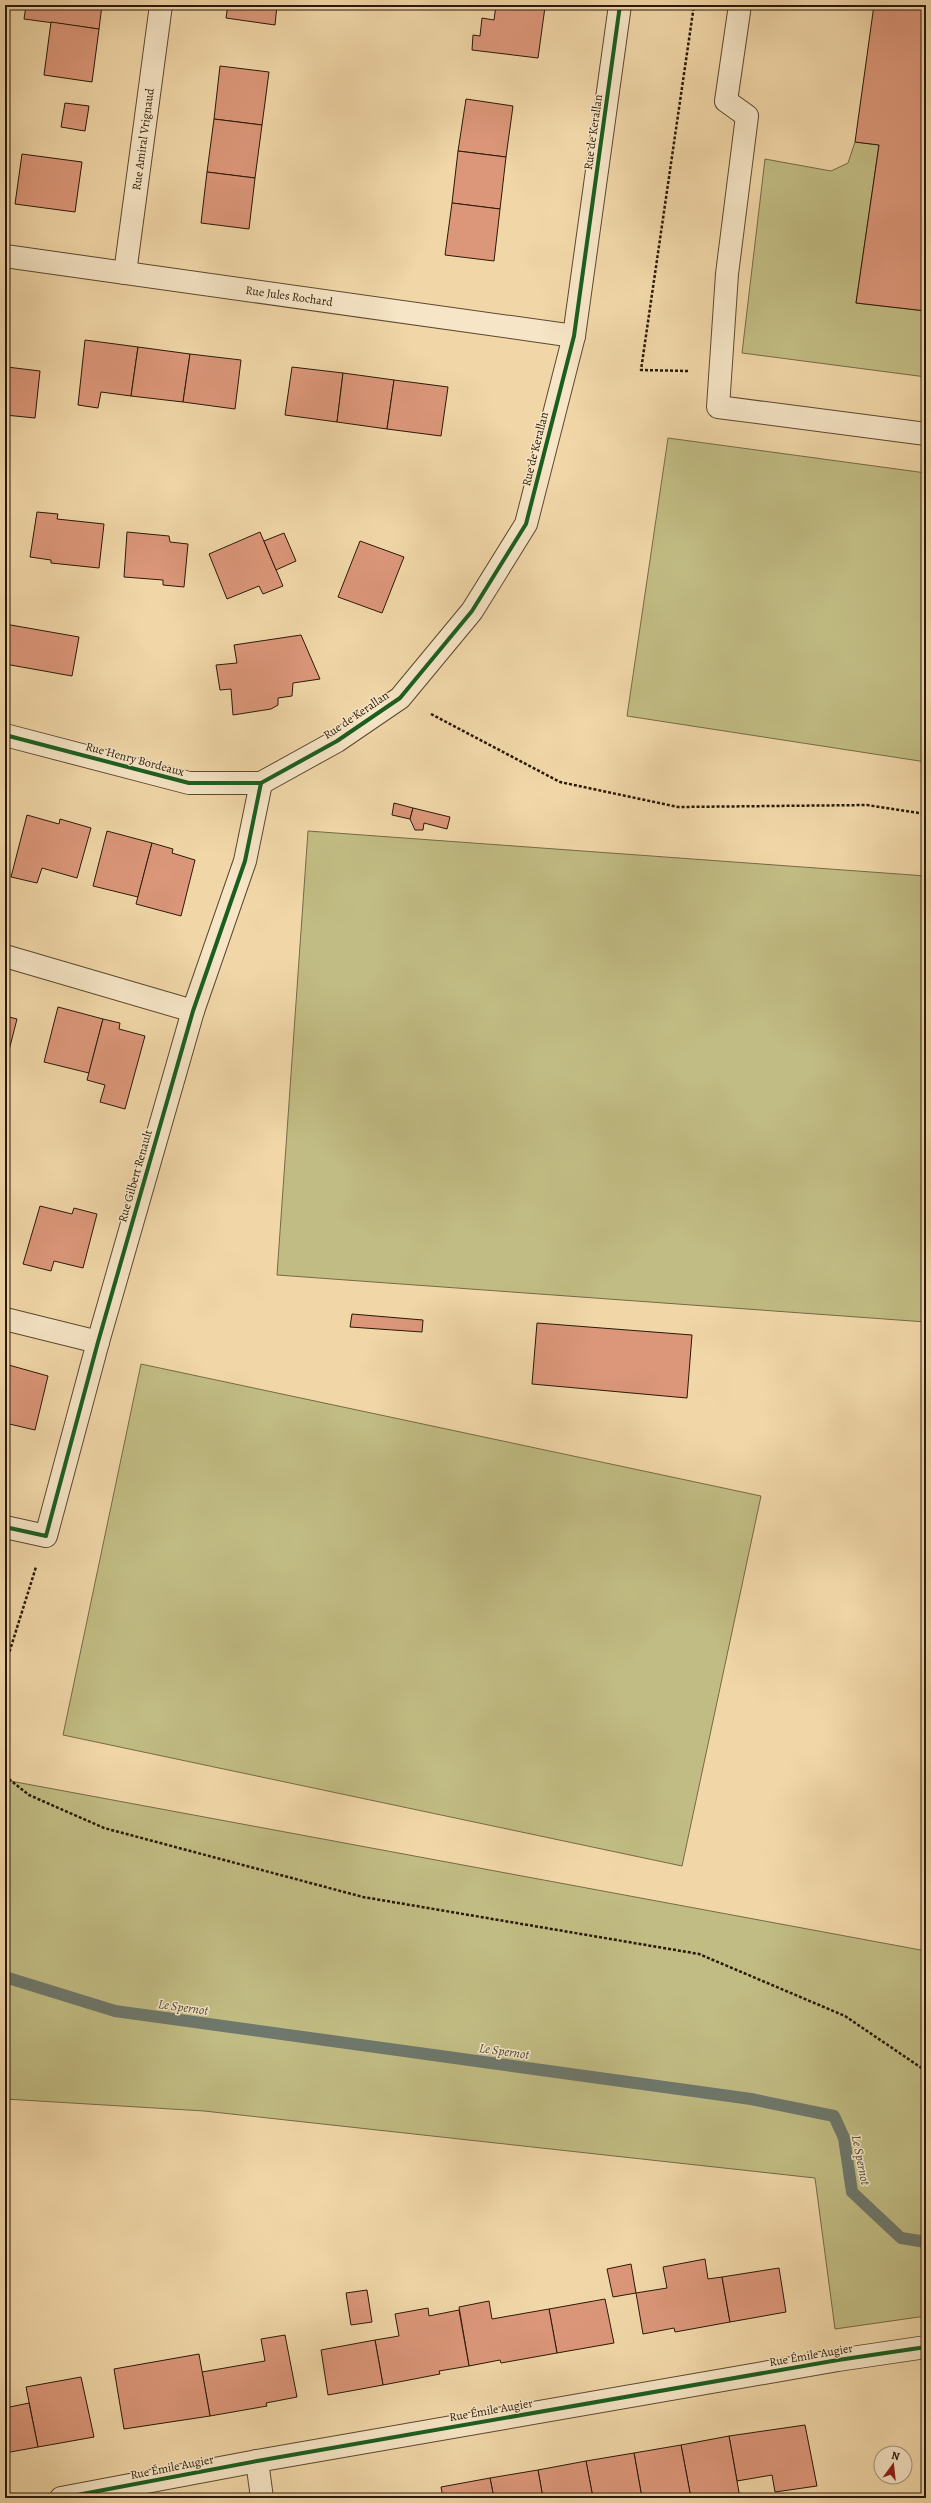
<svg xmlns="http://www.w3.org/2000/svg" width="931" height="2503" font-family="Alegreya,serif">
<rect width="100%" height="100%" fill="#f1d7a8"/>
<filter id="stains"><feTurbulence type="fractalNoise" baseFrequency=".005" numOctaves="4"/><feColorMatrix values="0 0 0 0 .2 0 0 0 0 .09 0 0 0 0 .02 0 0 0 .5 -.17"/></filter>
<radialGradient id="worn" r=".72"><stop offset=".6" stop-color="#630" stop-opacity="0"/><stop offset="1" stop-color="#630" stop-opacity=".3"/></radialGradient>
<g fill="#c1bc83" stroke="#766a44">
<polygon points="855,142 879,145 856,303 926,311 926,377 742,353 765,159 831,171 848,163"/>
<polygon points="668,438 926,473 926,762 627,716"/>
<polygon points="308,831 926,876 926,1322 277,1275"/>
<polygon points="141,1364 761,1496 682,1866 63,1735"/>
<polygon points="5,1780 926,1951 926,2316 835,2329 815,2178 204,2111 5,2099"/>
</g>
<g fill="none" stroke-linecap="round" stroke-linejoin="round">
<polyline stroke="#6e786c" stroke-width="12" points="5,1977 115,2011 751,2099 834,2116 844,2138 852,2192 901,2238 926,2242"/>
</g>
<g fill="#dc977a" stroke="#2a1906">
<polygon points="33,5 102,5 99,29 24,19 26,6 32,7"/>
<polygon points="228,5 277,5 275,25 226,18"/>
<polygon points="496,5 545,7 538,58 472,50 473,35 480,36 482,18 494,20"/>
<polygon points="874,5 926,5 926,311 856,303 879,145 855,142"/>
<polygon points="51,22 99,29 92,82 44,75"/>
<polygon points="220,66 269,72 262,125 214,119"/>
<polygon points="466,99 513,106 506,157 458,151"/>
<polygon points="65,103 89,106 85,131 61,127"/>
<polygon points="214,119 262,125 255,178 207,172"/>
<polygon points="458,151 506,157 500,209 452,203"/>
<polygon points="22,154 82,162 75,212 15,204"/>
<polygon points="207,172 255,178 249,229 201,223"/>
<polygon points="452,203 500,209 494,261 445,255"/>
<polygon points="85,340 138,347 131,396 101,392 98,408 78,405"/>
<polygon points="138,347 190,354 183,402 131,396"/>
<polygon points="190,354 241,360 235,409 183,402"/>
<polygon points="7,367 40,371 35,418 5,415"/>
<polygon points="292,367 343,373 337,422 285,415"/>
<polygon points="343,373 394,380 387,429 337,422"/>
<polygon points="394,380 448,387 441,436 387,429"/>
<polygon points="37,512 58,514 57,519 104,524 99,568 51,563 51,560 30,557"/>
<polygon points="127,532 169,536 170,542 188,544 184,587 163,585 163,580 124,577"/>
<polygon points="260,532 283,586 263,594 259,586 227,599 209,554"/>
<polygon points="284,533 296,561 276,570 264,541"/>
<polygon points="360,541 404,557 382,613 338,597"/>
<polygon points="5,624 79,637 72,676 5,664"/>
<polygon points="301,635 320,679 293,683 292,696 278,698 278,705 271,709 233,715 231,689 220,690 216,665 237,663 234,645"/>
<polygon points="394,803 413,808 410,819 392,815"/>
<polygon points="413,808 450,817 447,829 424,823 423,830 415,830 410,819"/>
<polygon points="27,815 59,824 60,819 91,828 77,878 42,868 37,883 11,877"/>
<polygon points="107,831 152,843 138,897 93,886"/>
<polygon points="152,843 173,849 172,853 195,860 181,916 136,904"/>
<polygon points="58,1007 103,1019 89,1073 44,1062"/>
<polygon points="5,1016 17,1019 5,1066"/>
<polygon points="103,1019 120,1023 119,1029 145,1036 125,1109 100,1102 105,1085 87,1080"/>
<polygon points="40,1206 72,1214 74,1208 97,1214 83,1268 54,1261 51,1271 23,1264"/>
<polygon points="352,1314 423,1320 422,1332 350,1327"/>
<polygon points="537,1323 692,1335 687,1398 532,1384"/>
<polygon points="5,1364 48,1376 35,1430 5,1423"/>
<polygon points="5,2164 9,2189 5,2190"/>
<polygon points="705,2259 708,2279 722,2277 730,2322 675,2332 674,2328 643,2334 636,2293 667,2288 663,2267"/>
<polygon points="631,2264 636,2293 613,2297 607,2269"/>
<polygon points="779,2268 786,2312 730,2322 722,2277"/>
<polygon points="367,2290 372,2322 351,2325 346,2293"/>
<polygon points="605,2299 614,2343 557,2353 549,2309"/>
<polygon points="489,2301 492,2319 549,2309 557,2353 501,2363 500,2360 469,2366 459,2307"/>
<polygon points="428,2308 429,2316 459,2310 469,2366 439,2371 440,2374 383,2385 375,2340 399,2336 395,2314"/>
<polygon points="285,2335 297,2397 266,2403 267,2406 210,2416 202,2372 265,2361 261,2339"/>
<polygon points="375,2340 383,2385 328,2395 321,2350"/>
<polygon points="199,2354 210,2416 124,2429 114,2369"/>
<polygon points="81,2377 94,2437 38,2447 26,2387"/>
<polygon points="29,2403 38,2447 5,2453 5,2408"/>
<polygon points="805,2425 817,2486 775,2492 772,2475 737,2481 729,2436"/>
<polygon points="729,2436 740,2498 691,2498 681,2445"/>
<polygon points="681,2445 691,2498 642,2498 634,2453"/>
<polygon points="634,2453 642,2498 593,2498 586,2461"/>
<polygon points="586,2461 593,2498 543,2498 538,2470"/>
<polygon points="538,2470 543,2498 494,2498 490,2478"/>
<polygon points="490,2478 494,2498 443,2498 441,2487"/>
</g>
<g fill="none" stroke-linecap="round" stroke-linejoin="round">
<defs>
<g id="minor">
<polyline points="740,5 726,101 747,116 727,274 718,407 926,434"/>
<path id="s1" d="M 5,256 L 574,336"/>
<path id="s2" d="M 125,273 L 161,5"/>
<polyline points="5,735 189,783 261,783 337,741 400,698 472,611 526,524 574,336 620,5"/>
<polyline points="5,956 193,1011"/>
<polyline points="5,1319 98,1342"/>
<polyline points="5,1527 46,1536 98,1342 193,1011 245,861 261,783"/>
<polyline points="257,2461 262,2498"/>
<polyline points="61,2498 257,2461 838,2360 926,2347"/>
</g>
</defs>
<use href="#minor" stroke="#5c482e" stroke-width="24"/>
<g stroke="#2a1906" stroke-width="2.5" stroke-dasharray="3 2" stroke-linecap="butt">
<polyline points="688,371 641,370 694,5"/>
<polyline points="431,714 560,782 678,807 867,805 926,814"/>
<polyline points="5,1666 36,1567"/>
<polyline points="5,1776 29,1795 104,1828 363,1897 699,1954 845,2016 926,2071"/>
</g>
<use href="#minor" stroke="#f6e5c6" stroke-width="22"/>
<defs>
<g id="cycleway">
<polyline points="5,735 189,783 261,783 337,741 400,698 472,611 526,524 574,336 620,5"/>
<polyline points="5,1527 46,1536 98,1342 193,1011 245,861 261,783"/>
<polyline points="61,2498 257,2461 838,2360 926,2347"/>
</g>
</defs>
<use href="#cycleway" stroke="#f6e5c6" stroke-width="6"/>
<use href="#cycleway" stroke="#1b5e20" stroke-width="4"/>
</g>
<g text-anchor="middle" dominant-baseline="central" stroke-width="3" stroke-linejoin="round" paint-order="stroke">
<g font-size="12" fill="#2a1906" stroke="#f6e5c6">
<text transform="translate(593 132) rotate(-82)">Rue de Kerallan</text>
<text stroke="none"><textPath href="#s2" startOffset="135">Rue Amiral Vrignaud</textPath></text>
<text stroke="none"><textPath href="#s1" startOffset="287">Rue Jules Rochard</textPath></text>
<text transform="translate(535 449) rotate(-76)">Rue de Kerallan</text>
<text transform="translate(356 715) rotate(-34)">Rue de Kerallan</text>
<text transform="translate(135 759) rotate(15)">Rue Henry Bordeaux</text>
<text transform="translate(135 1176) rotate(-74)">Rue Gilbert Renault</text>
<text transform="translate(811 2355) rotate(-10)">Rue Émile Augier</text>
<text transform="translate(491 2410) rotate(-10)">Rue Émile Augier</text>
<text transform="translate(172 2467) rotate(-11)">Rue Émile Augier</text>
</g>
<g font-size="13" font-style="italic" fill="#4c4939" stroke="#f6e5c6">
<text transform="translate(183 2007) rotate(8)">Le Spernot</text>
<text transform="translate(504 2051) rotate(8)">Le Spernot</text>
<text transform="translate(861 2160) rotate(79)">Le Spernot</text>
</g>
</g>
<rect width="931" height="2503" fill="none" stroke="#f1d7a8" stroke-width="20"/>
<rect x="6" y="6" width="919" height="2491" fill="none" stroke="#2a1906" stroke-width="2"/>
<rect x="10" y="10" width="911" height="2483" fill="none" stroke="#2a1906"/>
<g transform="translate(893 2465) rotate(15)"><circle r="19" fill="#f6e5c6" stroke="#a49379"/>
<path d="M0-3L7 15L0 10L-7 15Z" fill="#8f2418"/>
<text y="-6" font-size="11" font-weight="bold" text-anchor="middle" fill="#2a1906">N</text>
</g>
<rect width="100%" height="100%" filter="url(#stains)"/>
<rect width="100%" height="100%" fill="url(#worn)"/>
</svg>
